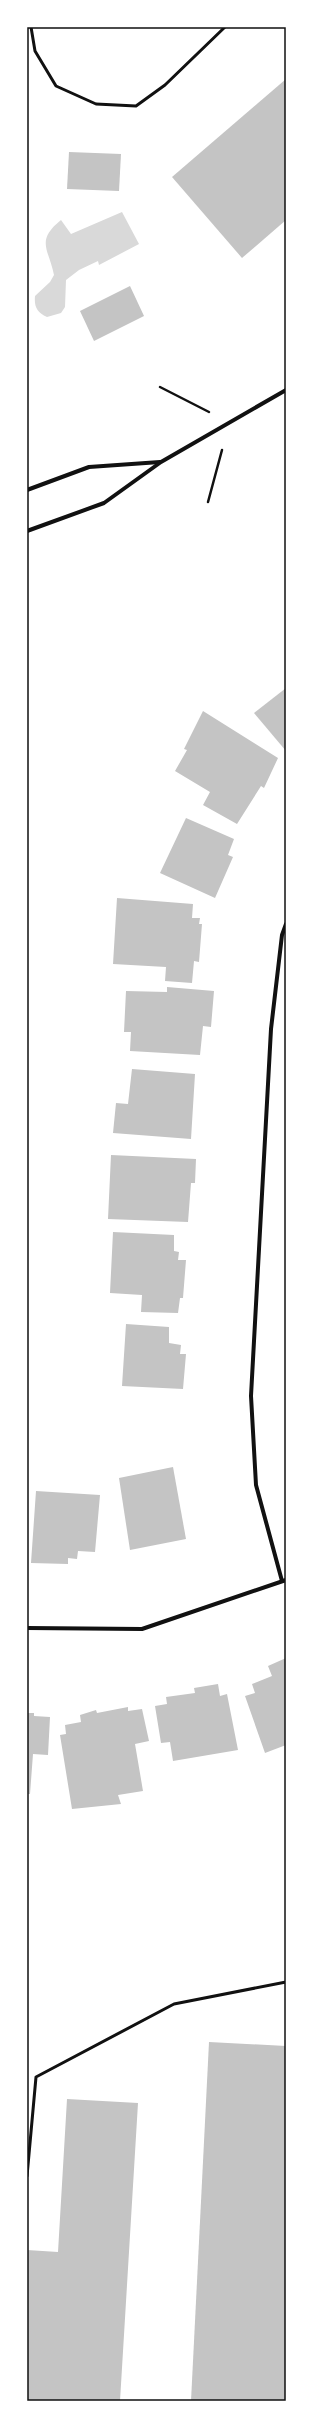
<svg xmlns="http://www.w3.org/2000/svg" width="313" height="2428" font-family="Lato,sans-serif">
<rect width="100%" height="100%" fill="#fff"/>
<path fill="#d9d9d9" d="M 122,212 L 139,244 L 99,265 L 98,261 L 79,270 L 66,280 L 65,307 L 61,313 L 47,317 C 37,312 34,307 35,296 L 50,282 L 54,275 C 49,249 35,241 61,220 L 71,234 Z"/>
<g fill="#c4c4c4">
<polygon points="286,79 286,220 242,258 172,177"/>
<polygon points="69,152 121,154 119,191 67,189"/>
<polygon points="130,286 144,316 94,341 80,311"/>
<polygon points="286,688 286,751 254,713"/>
<polygon points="203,711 278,758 264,788 261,786 237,824 203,805 210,792 175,771 187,750 184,749"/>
<polygon points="186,818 234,839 228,855 233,857 215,898 160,873"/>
<polygon points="117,898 193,904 192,918 200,918 199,924 202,924 199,962 194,961 192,983 165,981 166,967 113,964"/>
<polygon points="167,987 214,991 211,1027 203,1026 200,1055 130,1051 131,1032 124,1032 126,991 167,992"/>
<polygon points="132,1069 195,1074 191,1139 113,1133 116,1103 128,1104"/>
<polygon points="111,1155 196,1159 195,1183 191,1183 188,1222 108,1219"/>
<polygon points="113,1232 174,1235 174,1251 179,1252 178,1260 186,1260 183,1298 180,1298 178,1313 141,1312 142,1295 110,1293"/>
<polygon points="126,1324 169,1327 169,1343 181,1345 180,1354 186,1354 183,1389 122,1386"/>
<polygon points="173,1467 186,1539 130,1550 119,1478"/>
<polygon points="36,1491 100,1495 95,1552 78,1551 77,1559 68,1558 68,1564 31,1563"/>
<polygon points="286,1658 286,1745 265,1753 245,1696 255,1693 252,1684 272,1676 268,1666"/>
<polygon points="218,1684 220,1696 227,1694 238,1750 173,1761 170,1742 161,1743 155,1706 167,1704 166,1697 195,1693 194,1688"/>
<polygon points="128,1707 128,1711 142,1709 149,1741 135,1744 143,1791 118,1795 121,1804 72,1809 60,1735 66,1734 65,1725 81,1722 80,1715 96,1710 97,1713"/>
<polygon points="27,1713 34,1713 34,1716 50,1717 48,1755 33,1754 30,1794 27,1794"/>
<polygon points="209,2042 286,2046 286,2401 191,2401"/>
<polygon points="67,2099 138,2103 120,2401 27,2401 27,2250 58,2252"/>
</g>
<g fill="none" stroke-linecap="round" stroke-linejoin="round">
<g stroke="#111" stroke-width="2.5">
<polyline points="160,387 209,412"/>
<polyline points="208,502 222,450"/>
</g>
<g stroke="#111" stroke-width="3">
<polyline points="31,27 35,51 56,86 96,104 136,106 165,85 225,27"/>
<polyline points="27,2176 36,2077 174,2004 286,1982"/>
</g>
<g stroke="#111" stroke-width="4">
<polyline points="27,490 89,467 160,462"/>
<polyline points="27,531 104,503 161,462 286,390"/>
<polyline points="282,1581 256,1485 251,1396 271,1029 282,935 286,924"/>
<polyline points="27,1628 142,1629 286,1580"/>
</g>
</g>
<rect width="313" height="2428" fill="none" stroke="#ffffff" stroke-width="56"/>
<rect x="28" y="28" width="257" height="2372" fill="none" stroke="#111" stroke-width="1.5"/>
</svg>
